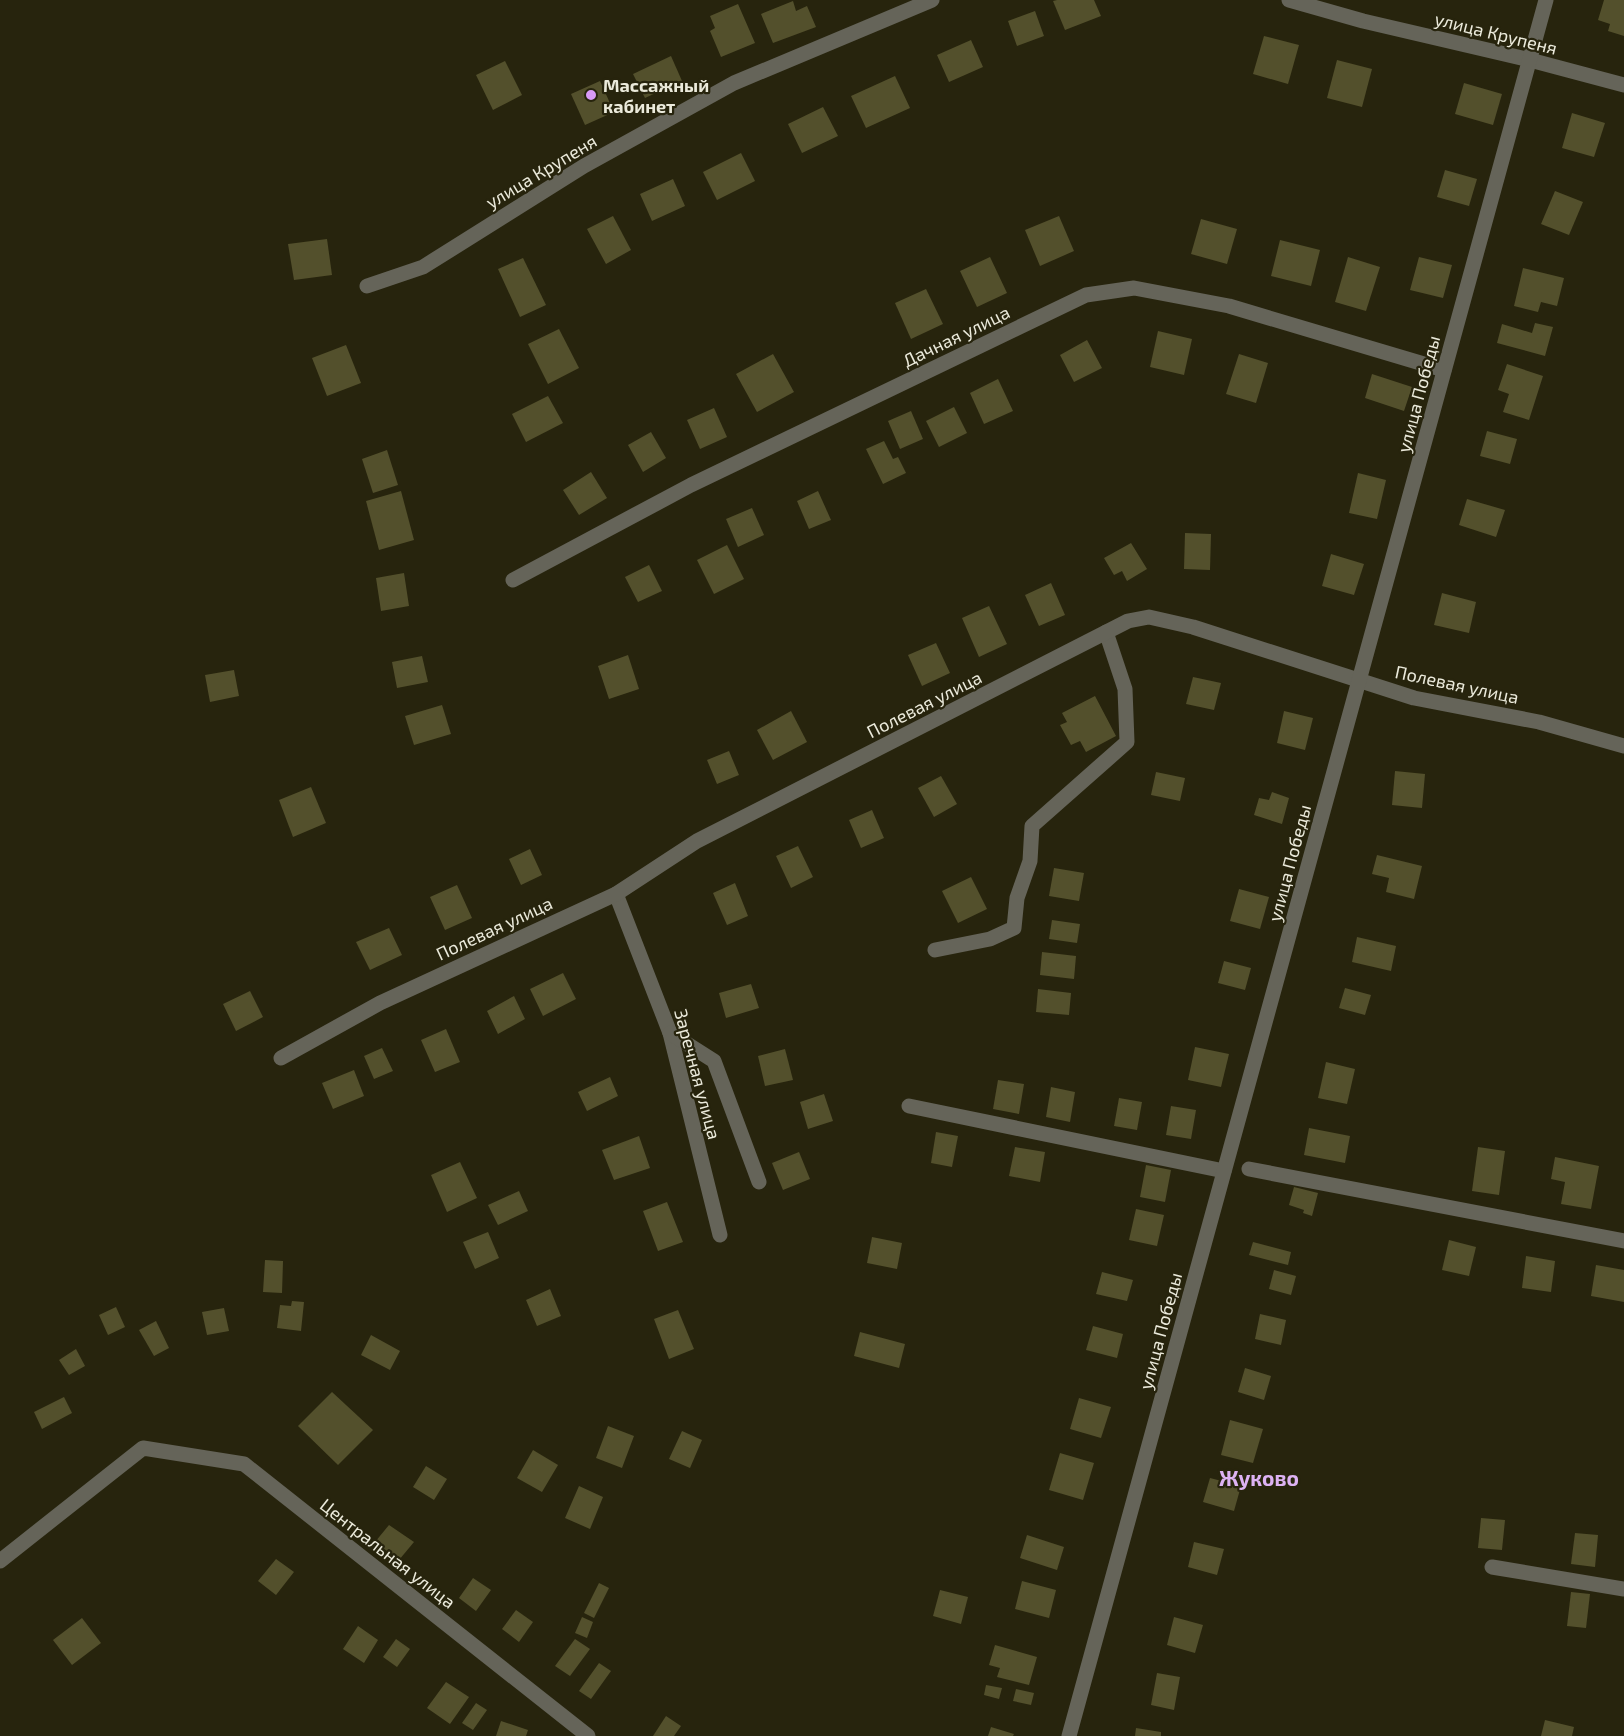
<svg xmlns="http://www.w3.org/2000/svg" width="1624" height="1736" font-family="'Exo 2',sans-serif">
<rect width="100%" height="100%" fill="#27240d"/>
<g fill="#53502c">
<polygon points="1057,0 1094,0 1101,16 1065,30 1053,1"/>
<polygon points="1604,0 1624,0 1624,36 1608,31 1610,24 1598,20"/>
<polygon points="793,1 796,11 807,6 816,27 773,43 761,14"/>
<polygon points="738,4 755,43 721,57 710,31 715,28 710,16"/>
<polygon points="1035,11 1044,36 1017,46 1008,21"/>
<polygon points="1264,36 1299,45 1288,84 1253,74"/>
<polygon points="971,40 983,67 949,82 937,55"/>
<polygon points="671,56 682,81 645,98 633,74"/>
<polygon points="1337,60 1372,69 1362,107 1327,98"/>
<polygon points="505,61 522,95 493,110 476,75"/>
<polygon points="895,76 910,108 866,128 851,96"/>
<polygon points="600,81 614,112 585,125 571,94"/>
<polygon points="1464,83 1502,94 1493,125 1455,114"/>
<polygon points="823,107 838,136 802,153 788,124"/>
<polygon points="1572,113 1605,123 1594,157 1562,148"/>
<polygon points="741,153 755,181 717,200 703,172"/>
<polygon points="1445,170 1477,179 1469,206 1437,197"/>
<polygon points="673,179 685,206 652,221 640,194"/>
<polygon points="1555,191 1583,202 1569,235 1541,224"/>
<polygon points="613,216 631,250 606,264 587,229"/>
<polygon points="1059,216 1074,251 1040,266 1025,230"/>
<polygon points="1201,219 1237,229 1227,264 1191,254"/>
<polygon points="327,239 332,275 294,280 288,244"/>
<polygon points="1280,240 1320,250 1311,286 1271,276"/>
<polygon points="990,257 1007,293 977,307 960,271"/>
<polygon points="1348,257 1380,267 1366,311 1335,302"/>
<polygon points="1419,257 1452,265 1443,298 1410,290"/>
<polygon points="523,258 546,305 520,317 498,269"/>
<polygon points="1523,268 1564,278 1557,306 1541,302 1538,312 1514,306"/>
<polygon points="926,289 943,324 911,339 895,303"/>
<polygon points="1535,323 1553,327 1545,356 1497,343 1502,324 1532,333"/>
<polygon points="559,329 579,368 548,384 528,344"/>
<polygon points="1158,331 1192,339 1184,375 1150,367"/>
<polygon points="1087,340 1102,368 1074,382 1060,355"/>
<polygon points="346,345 361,383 327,396 312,358"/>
<polygon points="773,354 794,392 757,412 736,374"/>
<polygon points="1239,354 1268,363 1256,403 1226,394"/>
<polygon points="1507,364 1543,376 1529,420 1503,412 1509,394 1498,390"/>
<polygon points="1372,374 1412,387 1404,411 1365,398"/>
<polygon points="998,379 1013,411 984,424 970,393"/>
<polygon points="548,396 563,423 526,442 512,414"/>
<polygon points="954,407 967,433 939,447 926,421"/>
<polygon points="714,408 727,437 700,449 687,420"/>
<polygon points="911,411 923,439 900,449 888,421"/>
<polygon points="1487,431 1517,439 1510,464 1480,456"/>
<polygon points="651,432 666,458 643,472 628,445"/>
<polygon points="884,441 893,459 898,457 906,473 883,484 866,449"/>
<polygon points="387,450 398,485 373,493 362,459"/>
<polygon points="591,472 607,498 579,515 563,490"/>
<polygon points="1358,473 1386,480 1377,519 1349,513"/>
<polygon points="401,491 414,540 379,550 366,501"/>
<polygon points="818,491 831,520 809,529 797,501"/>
<polygon points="1467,499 1505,510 1496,537 1459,525"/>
<polygon points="752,508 764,535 738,547 726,519"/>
<polygon points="1185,533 1211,534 1210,570 1184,569"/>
<polygon points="1131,543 1147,569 1127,581 1122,571 1114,575 1104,558"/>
<polygon points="727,545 744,579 714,594 697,560"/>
<polygon points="1331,554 1364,564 1354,595 1322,586"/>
<polygon points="649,565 662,591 638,602 625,577"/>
<polygon points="404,573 409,606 381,611 376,578"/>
<polygon points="1051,583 1065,615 1039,626 1025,595"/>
<polygon points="1442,593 1476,602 1469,633 1434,625"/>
<polygon points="989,606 1007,644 979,657 962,618"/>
<polygon points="936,643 950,673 922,686 908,655"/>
<polygon points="628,655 639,689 609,699 598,666"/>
<polygon points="422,656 428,682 397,688 392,662"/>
<polygon points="234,670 239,696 210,702 205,675"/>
<polygon points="1193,677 1221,683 1214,710 1186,704"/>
<polygon points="1095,696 1116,736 1086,752 1080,741 1071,745 1060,725 1067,722 1062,713"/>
<polygon points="442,705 451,734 414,745 405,716"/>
<polygon points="791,711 807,742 773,760 757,730"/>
<polygon points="1284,711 1313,718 1305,750 1277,743"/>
<polygon points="729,751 739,775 717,784 707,760"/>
<polygon points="1395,771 1425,774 1422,808 1392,805"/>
<polygon points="1156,772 1185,778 1180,801 1151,795"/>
<polygon points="941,776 957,804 934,817 918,788"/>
<polygon points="311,787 326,823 293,837 279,800"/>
<polygon points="1272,792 1289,798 1282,824 1254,815 1259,798 1269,800"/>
<polygon points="872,810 884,838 861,848 849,820"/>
<polygon points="798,846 813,877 791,888 776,856"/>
<polygon points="530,849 542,875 521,885 509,859"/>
<polygon points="1377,855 1422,866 1414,899 1386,892 1389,878 1372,874"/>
<polygon points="1054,868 1084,873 1079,901 1049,896"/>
<polygon points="971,877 987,909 958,923 942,891"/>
<polygon points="735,883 748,916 727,925 713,893"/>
<polygon points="457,885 472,918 445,930 430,897"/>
<polygon points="1239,889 1269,897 1260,929 1230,921"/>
<polygon points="1052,920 1080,924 1077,943 1049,939"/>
<polygon points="389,928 402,955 370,970 356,942"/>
<polygon points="1357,937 1396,946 1391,971 1352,962"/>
<polygon points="1042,952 1076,956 1074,979 1040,975"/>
<polygon points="1224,961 1251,968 1245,990 1218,983"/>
<polygon points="563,973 576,999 543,1016 530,989"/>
<polygon points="751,984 759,1008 726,1018 719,993"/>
<polygon points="1345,988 1371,995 1365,1015 1339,1008"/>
<polygon points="1038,989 1071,993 1069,1015 1036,1012"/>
<polygon points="250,991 263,1017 236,1031 223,1004"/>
<polygon points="514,996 525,1019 498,1034 487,1011"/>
<polygon points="446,1029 460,1062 435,1072 421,1040"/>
<polygon points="1195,1047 1229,1054 1221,1087 1188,1080"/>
<polygon points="382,1048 393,1071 374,1079 364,1056"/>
<polygon points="785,1049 793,1080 765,1086 758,1056"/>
<polygon points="1326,1062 1355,1069 1347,1104 1318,1098"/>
<polygon points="354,1070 364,1096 333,1109 322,1083"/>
<polygon points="610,1077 618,1096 587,1111 578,1092"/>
<polygon points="998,1080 1024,1084 1019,1114 993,1109"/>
<polygon points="1051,1087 1075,1092 1070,1122 1046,1117"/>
<polygon points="824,1094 833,1121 808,1129 800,1102"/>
<polygon points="1119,1098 1142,1102 1137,1130 1114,1126"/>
<polygon points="1171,1106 1196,1110 1191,1139 1166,1135"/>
<polygon points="1309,1128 1350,1136 1345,1163 1304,1155"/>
<polygon points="936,1132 958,1136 952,1167 931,1163"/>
<polygon points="639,1136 650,1168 614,1180 602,1150"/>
<polygon points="1015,1147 1045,1152 1040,1182 1009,1176"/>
<polygon points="1478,1147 1505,1151 1499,1195 1472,1191"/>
<polygon points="799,1152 810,1179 783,1190 772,1163"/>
<polygon points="1555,1157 1599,1166 1591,1209 1561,1204 1565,1182 1551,1179"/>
<polygon points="460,1162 477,1198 447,1212 431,1175"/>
<polygon points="1146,1165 1171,1170 1165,1202 1140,1197"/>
<polygon points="1294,1187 1318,1193 1312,1216 1303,1213 1304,1210 1289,1205"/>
<polygon points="519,1191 528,1211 498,1225 488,1205"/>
<polygon points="667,1202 683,1242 658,1251 643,1211"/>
<polygon points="1136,1209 1164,1215 1157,1246 1129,1240"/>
<polygon points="488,1232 499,1258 475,1269 463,1242"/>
<polygon points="872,1237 902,1243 897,1269 867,1263"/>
<polygon points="1449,1240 1476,1247 1469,1276 1442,1270"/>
<polygon points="1253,1242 1291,1252 1288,1265 1249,1255"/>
<polygon points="1526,1256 1555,1261 1551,1292 1522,1288"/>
<polygon points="265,1260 283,1261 282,1293 263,1292"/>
<polygon points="1596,1265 1624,1270 1624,1302 1591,1296"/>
<polygon points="1274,1270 1296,1276 1291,1295 1269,1289"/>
<polygon points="1102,1272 1133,1280 1127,1301 1096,1294"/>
<polygon points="550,1289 561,1316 537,1326 526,1300"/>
<polygon points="292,1301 304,1302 301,1331 277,1328 280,1305 291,1306"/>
<polygon points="116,1307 125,1327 108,1335 99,1315"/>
<polygon points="224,1308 229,1331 207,1335 202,1312"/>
<polygon points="678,1310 694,1349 669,1359 654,1319"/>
<polygon points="1260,1314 1286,1320 1281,1345 1255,1339"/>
<polygon points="156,1321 169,1348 154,1356 139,1330"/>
<polygon points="1093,1326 1123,1334 1117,1358 1086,1350"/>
<polygon points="860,1332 905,1344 899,1368 854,1356"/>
<polygon points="371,1335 400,1351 390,1370 361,1355"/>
<polygon points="76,1349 85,1366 69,1375 59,1360"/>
<polygon points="1245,1368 1271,1376 1264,1400 1238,1392"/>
<polygon points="332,1392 373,1430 338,1465 298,1426"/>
<polygon points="64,1397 72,1413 42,1429 34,1412"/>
<polygon points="1079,1398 1111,1407 1101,1438 1070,1429"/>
<polygon points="1230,1420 1263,1429 1253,1463 1221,1455"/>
<polygon points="608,1426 634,1436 622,1468 596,1458"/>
<polygon points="682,1431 702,1440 690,1468 669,1459"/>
<polygon points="533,1450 558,1465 542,1492 517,1478"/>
<polygon points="1060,1453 1094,1463 1083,1500 1049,1490"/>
<polygon points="426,1466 447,1479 434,1500 413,1487"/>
<polygon points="1210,1478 1241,1486 1234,1511 1203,1502"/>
<polygon points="579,1486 603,1497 590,1529 565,1518"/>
<polygon points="1481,1518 1505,1520 1502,1550 1478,1548"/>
<polygon points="389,1525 414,1542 399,1560 375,1542"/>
<polygon points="1575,1533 1598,1535 1595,1567 1571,1564"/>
<polygon points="1027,1535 1064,1547 1057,1570 1020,1558"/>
<polygon points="1194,1542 1224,1549 1217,1575 1188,1567"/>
<polygon points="276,1559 294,1572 276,1595 258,1581"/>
<polygon points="473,1578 491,1590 476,1611 459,1598"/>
<polygon points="1022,1581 1056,1590 1049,1618 1015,1609"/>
<polygon points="599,1583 609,1588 594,1618 584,1613"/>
<polygon points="940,1590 968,1597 961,1624 933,1616"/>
<polygon points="1571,1592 1590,1594 1586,1628 1567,1626"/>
<polygon points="516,1610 533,1622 519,1642 502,1629"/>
<polygon points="582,1617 593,1622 587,1638 575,1633"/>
<polygon points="1174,1617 1203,1625 1195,1653 1167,1645"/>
<polygon points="82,1618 101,1643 72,1665 53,1640"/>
<polygon points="358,1626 378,1640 364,1663 343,1649"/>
<polygon points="396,1639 410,1649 397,1667 383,1657"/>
<polygon points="575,1639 590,1649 570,1676 555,1666"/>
<polygon points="995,1645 1037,1657 1029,1685 997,1677 1000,1668 989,1665"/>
<polygon points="599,1663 611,1671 591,1699 579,1691"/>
<polygon points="1157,1673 1180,1677 1174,1710 1151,1705"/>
<polygon points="446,1682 469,1697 450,1724 427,1708"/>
<polygon points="986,1685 1002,1688 999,1699 984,1695"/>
<polygon points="1016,1689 1034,1693 1031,1705 1013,1701"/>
<polygon points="476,1703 487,1710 473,1730 462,1723"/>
<polygon points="666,1716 681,1726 674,1736 653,1736"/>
<polygon points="1545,1720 1574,1727 1572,1736 1541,1736"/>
<polygon points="501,1721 528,1730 526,1736 496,1736"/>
<polygon points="991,1727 1014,1734 1013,1736 988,1736"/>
<polygon points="1136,1728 1161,1732 1161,1736 1135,1736"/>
</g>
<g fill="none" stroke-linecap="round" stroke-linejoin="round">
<g stroke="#656459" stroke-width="15">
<polyline points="1289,0 1363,21 1530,60 1624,85"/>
<polyline points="367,286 423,267 584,166 734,83 932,0"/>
<polyline points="513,580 691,485 1086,295 1134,288 1229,306 1444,370"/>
<polyline points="616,894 670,1033 720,1235"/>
<polyline points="935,950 990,939 1014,928 1017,898 1030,861 1032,826 1127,742 1125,689 1106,632"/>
<polyline points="670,1033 714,1061 759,1182"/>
<polyline points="281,1058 380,1003 616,894 697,841 1128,621 1149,617 1193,627 1414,698 1539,722 1624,746"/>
<polyline points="909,1106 1224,1171"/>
<polyline points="1249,1169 1624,1241"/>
<polyline points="1492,1567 1624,1589"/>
<polyline points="1069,1736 1546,0"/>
</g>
<polyline stroke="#656459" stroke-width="15" points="0,1561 143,1448 244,1464 588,1736"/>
</g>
<circle fill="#d99af7" stroke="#27240d" stroke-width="2" cx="591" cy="95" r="6"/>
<g text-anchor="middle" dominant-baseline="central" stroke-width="4.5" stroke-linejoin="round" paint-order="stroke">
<g font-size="18" fill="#ebeadb" stroke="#27240d">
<text transform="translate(1496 33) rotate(14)">улица Крупеня</text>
<text transform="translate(541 171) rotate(-31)">улица Крупеня</text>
<text transform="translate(956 336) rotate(-26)">Дачная улица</text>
<text transform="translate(1418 394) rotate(-75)">улица Победы</text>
<text transform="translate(1457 684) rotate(12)">Полевая улица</text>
<text transform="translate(924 704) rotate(-27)">Полевая улица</text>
<text transform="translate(1289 863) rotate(-75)">улица Победы</text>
<text transform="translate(494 928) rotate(-25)">Полевая улица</text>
<text transform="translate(698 1074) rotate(75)">Заречная улица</text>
<text transform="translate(1160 1331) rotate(-75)">улица Победы</text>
<text transform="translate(388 1553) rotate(38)">Центральная улица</text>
</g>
<g font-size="18" font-weight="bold" fill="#ebeadb" stroke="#27240d" text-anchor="start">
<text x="603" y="85">Массажный<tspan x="603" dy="21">кабинет</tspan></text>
</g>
<g font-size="21" font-weight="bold" fill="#ddb2f3" stroke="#27240d">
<text x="1259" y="1477">Жуково</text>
</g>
</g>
</svg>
